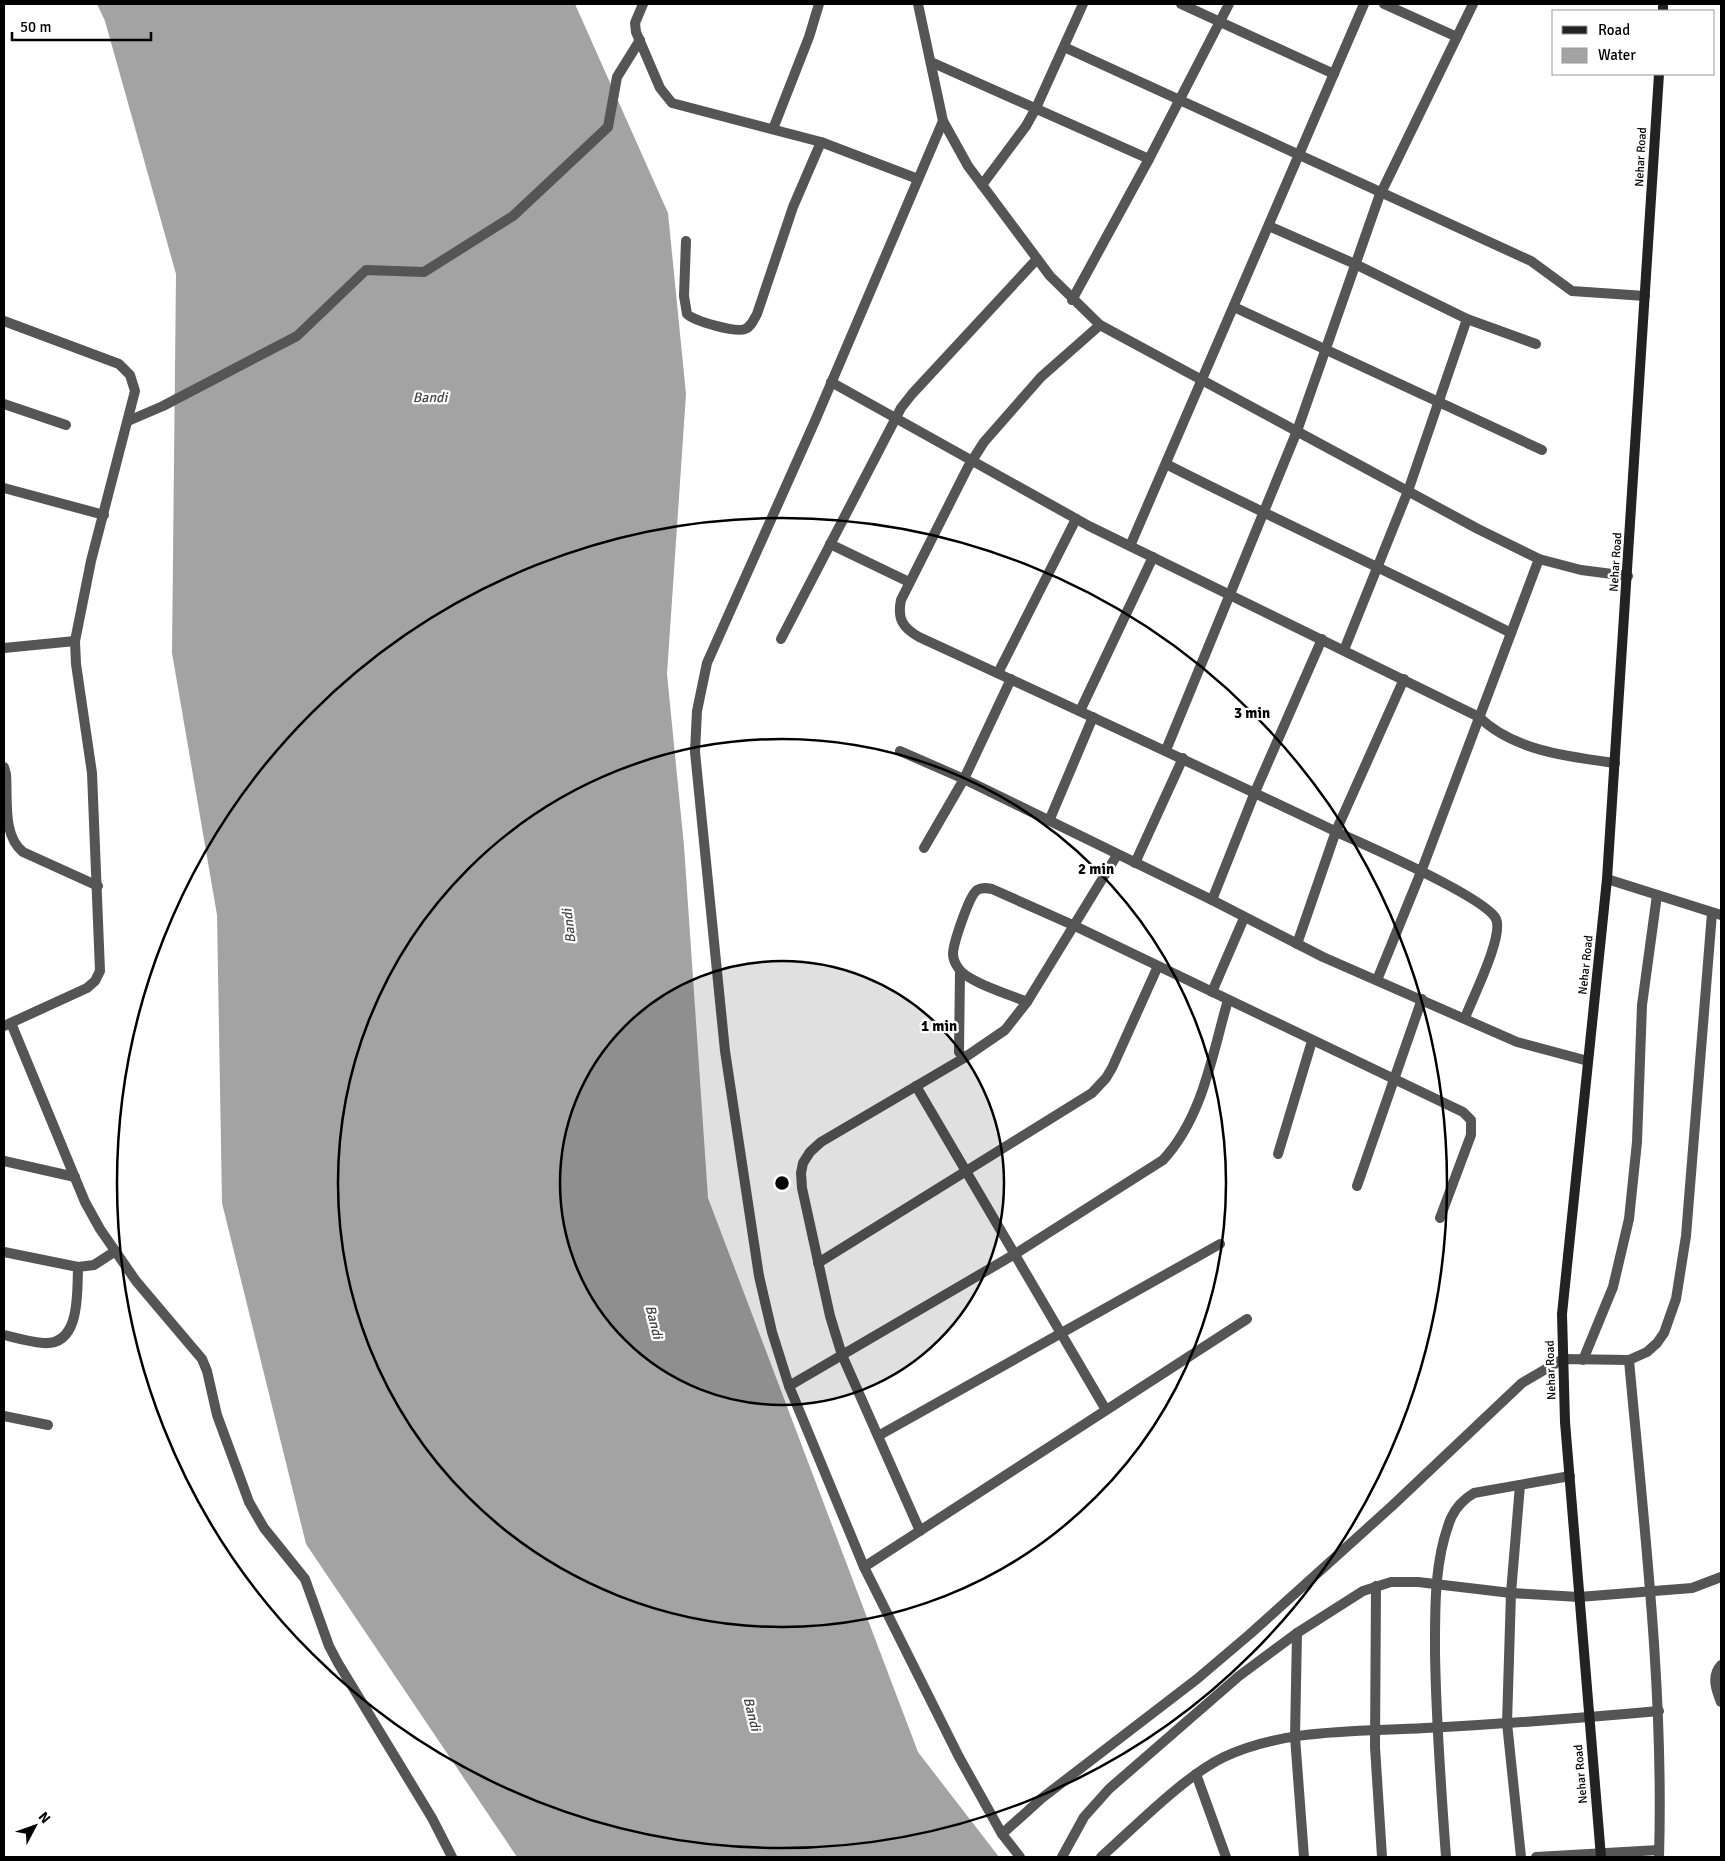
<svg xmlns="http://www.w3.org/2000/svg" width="1725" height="1861" font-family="Signika,sans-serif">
<rect width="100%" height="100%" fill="#fff"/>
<polygon fill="#a3a3a3" points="97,4 575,4 668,213 686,394 667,674 684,846 708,1198 918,1752 999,1857 517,1857 306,1544 222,1203 217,915 172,653 176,274 105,21"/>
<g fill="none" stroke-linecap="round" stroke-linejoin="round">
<polyline stroke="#555" stroke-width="10" points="128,421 163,406 297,336 366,270 424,272 513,216 608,127 617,77 640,40"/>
<g stroke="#555" stroke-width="10">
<polyline points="643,4 635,23 636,32 660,88 672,103 821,142 918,179"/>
<polyline points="918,4 943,121 968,166 1050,276 1100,325 1478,529 1539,559 1581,570 1628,576"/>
<polyline points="1181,4 1334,74"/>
<polyline points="1384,4 1457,37"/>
<polyline points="1064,47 1531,261 1572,291 1645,296"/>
<polyline points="931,62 1149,159"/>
<polyline points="943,121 815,421 707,663 697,711 695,752 725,1051 759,1276 772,1332 789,1386 864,1567 959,1757 1002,1834 1020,1857"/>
<polyline points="773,129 809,37 819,4"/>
<polyline points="982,185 1026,126 1036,108 1083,4"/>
<polyline points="1269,226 1355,264 1467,319 1536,344"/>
<path d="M 686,241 L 684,296 L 687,314 C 694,321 736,333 745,329 C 751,327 754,319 757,314 L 793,207 L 821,142"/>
<polyline points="1072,300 1149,159 1229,4"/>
<polyline points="1234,307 1542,450"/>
<polyline points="4,321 119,364 130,375 135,391 91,561 75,641 76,664 92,773 100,971 95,981 87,988 4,1026"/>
<path d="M 1100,325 L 1041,377 L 984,442 L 968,467 L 901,600 C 897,619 903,628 919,637 C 1060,702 1201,767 1341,834 C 1368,846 1486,898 1496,919 C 1504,936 1472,999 1465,1018"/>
<path d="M 831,382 L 1089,526 L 1479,717 C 1514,751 1570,757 1615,763"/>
<polyline points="4,404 66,425"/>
<path d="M 1166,464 C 1280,522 1397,575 1511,633"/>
<polyline points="4,488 104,515"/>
<polyline points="830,544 909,582"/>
<polyline points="1130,546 1364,4"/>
<polyline points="781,639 901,408 912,394 1037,259"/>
<polyline points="4,648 75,641"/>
<polyline points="1344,650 1408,491 1467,319"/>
<polyline points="998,673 1076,519"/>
<polyline points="1080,711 1153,557"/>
<polyline points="1166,750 1297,431 1379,197 1473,4"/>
<polyline points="900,751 964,779 1212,900 1323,957 1517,1042 1588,1061"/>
<path d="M 4,767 L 6,774 C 8,799 2,835 23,852 L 98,886"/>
<polyline points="1049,821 1093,717"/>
<polyline points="924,848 964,779 1011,679"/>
<polyline points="1135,863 1183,758"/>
<polyline points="1607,879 1721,915"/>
<polyline points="1212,900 1255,792 1322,639"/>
<polyline points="1297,944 1336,831 1404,679"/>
<polyline points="960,971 959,1052 964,1058"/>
<polyline points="1377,980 1421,872 1539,559"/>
<polyline points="1212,992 1244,918"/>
<path d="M 1027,1002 C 1011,995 968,982 959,969 C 956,965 953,959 953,954 C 953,944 969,896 977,890 C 982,887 987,888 992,889 L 1075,926 L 1463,1112 L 1471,1120 L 1471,1135 L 1440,1218"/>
<polyline points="11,1023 85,1202 100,1229 136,1281 202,1359 207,1371 217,1415 249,1502 264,1528 305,1579 329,1646 338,1663 432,1818 452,1857"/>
<polyline points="916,1086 1106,1410"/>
<polyline points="1278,1154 1312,1041"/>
<polyline points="4,1161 75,1177"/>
<polyline points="1357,1186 1422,999"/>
<polyline points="4,1252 78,1267 94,1265 114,1252"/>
<polyline points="818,1263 1092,1093 1106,1078 1112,1068 1158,966"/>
<path d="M 4,1335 C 16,1338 30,1342 43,1343 C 81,1346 77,1292 78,1267"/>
<polyline points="1583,1360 1613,1287 1629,1219 1637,1142 1642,1005 1657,895"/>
<path d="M 1629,1360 C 1644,1526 1664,1691 1659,1857"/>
<path d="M 789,1386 L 1015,1254 L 1163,1160 C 1203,1117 1212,1055 1228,1000"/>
<polyline points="4,1416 48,1425"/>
<polyline points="878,1436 1220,1244"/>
<polyline points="1520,1485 1511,1593 1507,1723 1521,1857"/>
<polyline points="920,1531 842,1355 830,1316 802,1188 801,1173 803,1163 810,1152 821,1142 964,1058 1005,1030 1027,1002 1117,855"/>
<polyline points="864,1567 1247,1319"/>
<polyline points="1376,1586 1375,1747 1382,1857"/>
<polyline points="1297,1633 1295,1737 1304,1857"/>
<path d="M 1721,1665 C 1711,1676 1716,1690 1721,1702"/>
<polyline points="1196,1774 1226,1857"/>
<polyline points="1002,1834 1042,1798 1197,1679 1250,1634 1392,1506 1522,1383 1563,1359 1629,1360 1647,1352 1657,1343 1664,1333 1676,1299 1686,1236 1712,913"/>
<polyline points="1062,1857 1084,1817 1109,1789 1239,1676 1297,1633 1363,1591 1391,1582 1418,1582 1511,1593 1579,1597 1692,1588 1721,1577"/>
<path d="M 1101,1857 C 1136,1826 1183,1777 1224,1757 C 1285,1728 1359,1732 1425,1728 C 1503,1724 1581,1718 1659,1711"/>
<path d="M 1446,1857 C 1441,1789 1436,1721 1435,1652 C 1435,1608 1434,1560 1451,1518 C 1456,1507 1464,1499 1474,1493 L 1570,1476"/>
<polyline points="1536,1857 1659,1850"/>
</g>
<g stroke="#222" stroke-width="10">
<polyline points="1663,11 1663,4"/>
<polyline points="1601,1857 1565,1422 1562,1314 1607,879 1659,74"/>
</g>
</g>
<circle cx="782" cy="1183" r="222" fill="#000" fill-opacity=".12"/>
<g fill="none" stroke="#000" stroke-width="2.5">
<circle cx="782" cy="1183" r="222"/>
<circle cx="782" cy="1183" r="444"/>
<circle cx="782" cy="1183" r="665"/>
</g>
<g text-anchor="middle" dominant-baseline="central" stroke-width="4.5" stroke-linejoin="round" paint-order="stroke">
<g font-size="12" fill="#000" stroke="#fff">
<text transform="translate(1641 157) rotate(-87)">Nehar Road</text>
<text transform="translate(1616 562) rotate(-86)">Nehar Road</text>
<text transform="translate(1586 965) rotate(-84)">Nehar Road</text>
<text transform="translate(1551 1370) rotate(-92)">Nehar Road</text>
<text transform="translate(1581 1774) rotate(-95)">Nehar Road</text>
</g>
<g font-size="14" font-style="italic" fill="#444" stroke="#fff">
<text x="430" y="397">Bandi</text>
<text transform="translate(569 926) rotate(-97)">Bandi</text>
<text transform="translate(654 1322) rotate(76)">Bandi</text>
<text transform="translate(752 1714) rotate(76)">Bandi</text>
</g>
</g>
<circle cx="782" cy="1183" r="8" fill="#000" stroke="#fff" stroke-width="2.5"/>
<g font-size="15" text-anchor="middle" font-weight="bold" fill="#000" stroke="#fff" stroke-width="4.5" stroke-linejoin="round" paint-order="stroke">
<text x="1252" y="718">3 min</text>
<text x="1096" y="874">2 min</text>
<text x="939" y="1031">1 min</text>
</g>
<rect width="1725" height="1861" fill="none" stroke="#000000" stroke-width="10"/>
<rect x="1552" y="10" width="162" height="65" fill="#ffffff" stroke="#999999"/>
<rect x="1562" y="26" width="25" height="8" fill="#222222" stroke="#999999"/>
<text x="1598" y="35" font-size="15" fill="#000000">Road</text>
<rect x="1562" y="48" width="25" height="15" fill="#a3a3a3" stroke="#999999"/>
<text x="1598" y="60" font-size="15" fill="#000000">Water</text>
<g transform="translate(35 1826) rotate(49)" stroke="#ffffff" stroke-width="4" paint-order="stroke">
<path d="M0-4L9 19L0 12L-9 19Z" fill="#000000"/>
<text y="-8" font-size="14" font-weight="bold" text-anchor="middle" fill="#000000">N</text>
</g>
<path d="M12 32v8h139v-8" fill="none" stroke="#000000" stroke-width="2.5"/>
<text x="20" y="32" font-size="15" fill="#000000" stroke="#ffffff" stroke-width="4" paint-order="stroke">50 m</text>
</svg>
